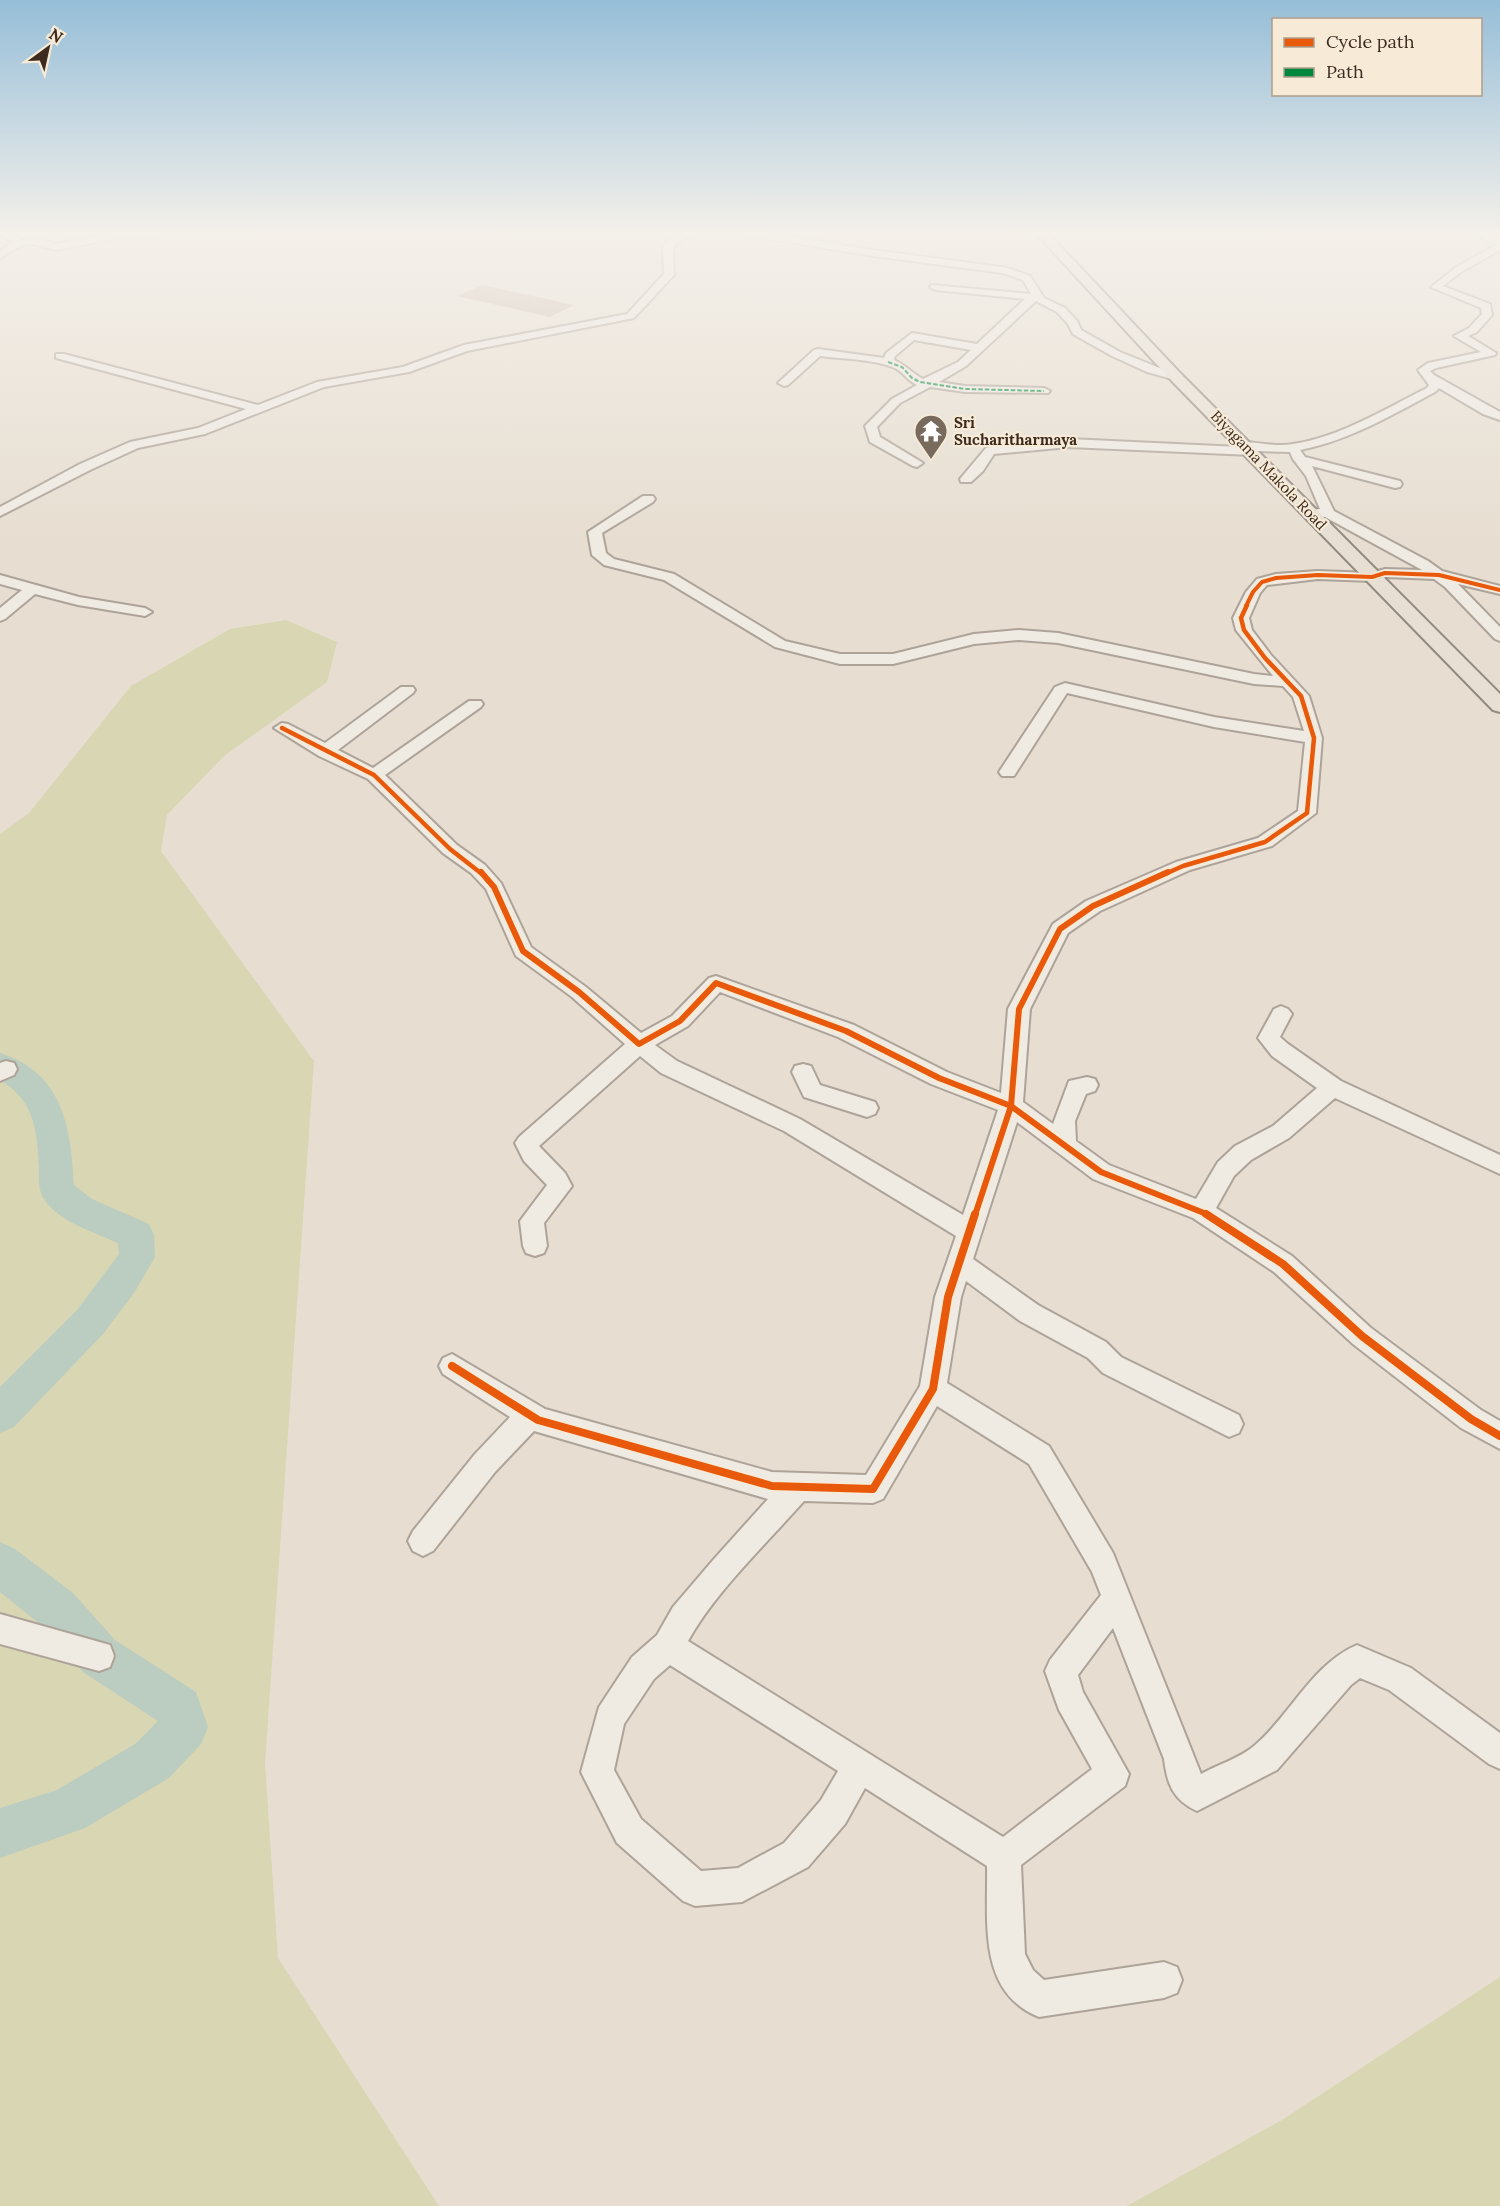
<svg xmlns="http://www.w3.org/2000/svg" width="1500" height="2206" font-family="Lora,serif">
<rect width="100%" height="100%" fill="#e7ded1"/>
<g fill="#d9d6b3">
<polygon points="286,620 337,642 327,682 224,756 167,815 161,851 314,1061 265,1763 278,1958 439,2206 0,2206 0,834 29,813 131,686 230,629"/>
<polygon points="1500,1977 1500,2206 1127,2206 1282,2120"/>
</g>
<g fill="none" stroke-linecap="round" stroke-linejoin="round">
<g fill="#bbccc0" fill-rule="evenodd">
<path d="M 0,1053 C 63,1073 71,1127 74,1185 L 92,1199 L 149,1224 L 154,1235 L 155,1257 L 134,1293 L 103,1334 L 14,1427 L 0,1433 L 0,1387 L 77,1310 L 119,1254 L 118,1243 C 94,1232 59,1222 44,1199 C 38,1190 39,1179 39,1168 C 37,1130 35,1101 0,1080 Z"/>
<polygon points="0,1542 15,1549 73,1593 115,1640 196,1692 208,1727 201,1744 169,1778 85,1828 0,1858 0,1808 57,1790 135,1744 158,1721 83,1672 41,1625 0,1592"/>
</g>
</g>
<polygon fill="#ccbcb1" points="482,285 574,305 550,317 457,296"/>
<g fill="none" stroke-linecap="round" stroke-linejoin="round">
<defs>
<g id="minor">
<polygon points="0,232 7,232 22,240 33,238 56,244 119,232 167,232 147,238 129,236 56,250 33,244 22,245 0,258 0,251 14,242 0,235"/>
<polygon points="683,232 695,232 673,247 674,275 634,318 467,351 409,372 324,387 205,434 138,448 90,470 0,516 0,507 80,464 130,442 198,428 246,409 56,358 56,354 64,354 258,405 317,382 403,367 464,345 627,314 664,274 663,246 674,236"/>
<path d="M 742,232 L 760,232 L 873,250 L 1008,268 L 1030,276 L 1044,298 L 1065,308 L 1077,321 L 1081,330 L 1120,352 L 1182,377 L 1176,380 L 1147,372 L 1112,356 L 1073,334 L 1068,324 L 1057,312 L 1036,301 L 966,366 L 939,382 L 965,386 L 1044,388 L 1050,391 L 1048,393 L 965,392 L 930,387 L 900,403 L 877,427 L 880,437 L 923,463 L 917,467 L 913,466 L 870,442 L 865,426 L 892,399 L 917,385 C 908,381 903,372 895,368 C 873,359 844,359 820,356 L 788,385 L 784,386 L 778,383 L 814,350 L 818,349 L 884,358 L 886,353 L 912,333 L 977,344 L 1025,299 L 935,290 L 930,287 L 931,285 L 1031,294 L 1023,280 L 1003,273 L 873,256 L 746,235 ZM 914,340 L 971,350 L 958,362 L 923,379 C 912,373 906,365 894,360 L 895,356 Z"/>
<path d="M 1476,232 L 1485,232 L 1500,239 L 1500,250 L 1461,272 L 1443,286 L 1490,304 L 1492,315 L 1477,332 L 1468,336 L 1496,353 L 1495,355 L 1436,368 L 1430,371 L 1434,375 L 1500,412 L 1500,420 L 1483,414 L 1439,388 L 1435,392 C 1392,415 1348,441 1300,450 L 1305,457 L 1400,481 L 1402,484 L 1400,487 L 1395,488 L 1312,466 L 1334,511 L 1428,561 L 1442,571 L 1500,586 L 1500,594 L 1458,584 L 1500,627 L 1500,641 L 1495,639 L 1445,587 L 1434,579 L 1386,577 L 1372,581 L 1318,579 L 1267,585 L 1260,593 L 1249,618 L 1252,630 L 1271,655 L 1309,696 L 1322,738 L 1316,813 L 1272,846 L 1190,870 L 1100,911 L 1068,933 L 1030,1009 L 1023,1102 L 1053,1124 L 1069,1081 L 1087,1077 L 1095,1079 L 1098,1085 L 1095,1091 L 1086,1094 L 1075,1121 L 1076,1141 L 1109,1165 L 1196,1199 L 1218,1162 L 1235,1146 L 1273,1126 L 1317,1088 L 1272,1056 L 1258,1038 L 1274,1009 L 1281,1006 L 1288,1009 L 1292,1014 L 1280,1037 L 1288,1044 L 1341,1081 L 1500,1155 L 1500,1174 L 1335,1098 L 1289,1138 L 1251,1160 L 1234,1176 L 1216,1208 L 1292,1256 L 1371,1328 L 1481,1410 L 1500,1421 L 1500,1449 L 1461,1428 L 1353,1344 L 1274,1272 L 1193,1218 L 1093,1179 L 1017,1122 L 973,1259 L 1038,1305 L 1106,1342 L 1121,1357 L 1239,1415 L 1243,1424 L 1239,1433 L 1229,1437 L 1103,1373 L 1088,1358 L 1020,1321 L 966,1281 L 961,1297 L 947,1383 L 1049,1446 L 1113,1553 L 1201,1774 C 1217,1765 1240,1758 1254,1746 C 1290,1716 1312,1664 1357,1645 L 1411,1668 L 1500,1733 L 1500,1769 L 1489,1764 L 1389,1690 L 1360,1678 L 1351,1685 L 1277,1770 L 1197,1811 C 1173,1800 1167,1784 1164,1759 L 1113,1628 L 1078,1675 L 1083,1692 L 1129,1774 L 1125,1786 L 1021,1865 L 1025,1954 L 1033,1970 L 1044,1980 L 1164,1962 L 1177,1967 L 1182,1980 L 1177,1993 L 1164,1998 L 1039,2017 C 977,1992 988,1921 987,1866 L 865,1788 L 845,1824 L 808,1867 L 742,1902 L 695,1906 L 683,1901 L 617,1843 L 581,1772 L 599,1707 L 632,1657 L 657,1635 L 673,1607 L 714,1559 L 768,1499 L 534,1431 L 495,1472 L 433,1551 L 423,1556 L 413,1551 L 408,1541 L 413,1531 L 475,1454 L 510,1417 L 443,1374 L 439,1366 L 443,1358 L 452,1354 L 545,1409 L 772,1472 L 866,1475 L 920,1386 L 935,1297 L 956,1236 L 784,1131 L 661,1073 L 640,1056 L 539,1146 L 565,1173 L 572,1186 L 544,1223 L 547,1246 L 544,1253 L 535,1256 L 526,1253 L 523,1246 L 520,1221 L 547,1185 L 524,1161 L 515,1143 L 519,1137 L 625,1044 L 572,997 L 516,956 L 486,889 L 471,873 L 443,853 L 368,779 L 319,756 L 274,728 L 282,723 L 288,724 L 325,743 L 401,687 L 413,687 L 415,690 L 413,693 L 338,750 L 373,768 L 469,701 L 481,701 L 483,704 L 481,707 L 385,775 L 457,845 L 485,865 L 501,883 L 531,947 L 586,987 L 641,1033 L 672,1016 L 709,978 L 716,976 L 854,1025 L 947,1072 L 1001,1093 L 1008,1009 L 1053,924 L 1086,901 L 1176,862 L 1258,838 L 1298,811 L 1305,742 L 1214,727 L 1067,693 L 1014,776 L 1002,776 L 999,772 L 1055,687 L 1065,683 L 1214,717 L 1304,731 L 1293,697 L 1283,686 L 1254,684 L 1058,643 L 1019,640 L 974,644 L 893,664 L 840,664 L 775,647 L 664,580 L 604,565 L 592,555 L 588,532 L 643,496 L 653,496 L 655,499 L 653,502 L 602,533 L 606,553 L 614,559 L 674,574 L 785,641 L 840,654 L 893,654 L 974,634 L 1019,630 L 1058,633 L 1254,674 L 1273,676 L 1236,630 L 1233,618 L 1246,592 L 1257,579 L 1276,574 L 1318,571 L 1371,573 L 1385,569 L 1422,570 L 1325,517 L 1310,516 L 1308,513 L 1310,510 L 1320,509 L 1306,476 L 1293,459 L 1290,452 L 1257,451 L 1251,455 L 1069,447 L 994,454 L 983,471 L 971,482 L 961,482 L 960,479 L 986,448 L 1007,443 L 1069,439 L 1240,447 L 1242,443 L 1246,442 C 1261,443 1278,447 1293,444 C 1340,437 1385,409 1427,388 L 1429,385 L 1418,370 L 1428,363 L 1481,352 L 1454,336 L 1469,328 L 1482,314 L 1481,308 L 1431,287 L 1455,268 L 1497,244 L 1486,241 ZM 720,992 L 838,1037 L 931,1084 L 998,1110 L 963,1215 L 800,1119 L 677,1061 L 655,1045 L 688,1026 ZM 937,1406 L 1029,1464 L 1092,1572 L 1101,1595 L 1050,1660 L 1045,1671 L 1059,1710 L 1092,1769 L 1003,1837 L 688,1641 C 715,1592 767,1543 804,1501 L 873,1503 L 883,1499 ZM 670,1665 L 838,1771 L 821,1800 L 784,1843 L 738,1868 L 701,1871 L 641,1819 L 614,1770 L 624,1724 L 654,1679 Z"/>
<polygon points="0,575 79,597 145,608 152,612 145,616 78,605 35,594 5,619 0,621 0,608 22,590 0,584"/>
<polygon points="6,1061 14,1063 17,1069 14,1075 0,1081 0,1063"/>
<polygon points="803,1064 811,1066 820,1085 875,1102 878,1108 875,1114 867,1117 804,1097 792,1072 795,1066"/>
<polygon points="0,1614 110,1645 114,1656 110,1667 99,1671 0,1644"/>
</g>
<polygon id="major" points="1035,232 1047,232 1181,374 1500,694 1500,712 1493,710 1171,380"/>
</defs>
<use href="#minor" stroke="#ada399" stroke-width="4"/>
<use href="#major" stroke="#928980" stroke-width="4"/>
<use href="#minor" fill="#efeae2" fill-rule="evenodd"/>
<use href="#major" fill="#e7dfd4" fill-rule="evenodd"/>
<polyline stroke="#00873e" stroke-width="2" stroke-dasharray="4.5 2" stroke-linecap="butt" points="888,362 902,367 912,378 920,382 965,389 1044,391"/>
<defs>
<polyline id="cycleway-far3" points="1246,606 1253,592 1262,582 1276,578 1318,575 1372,577 1385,573 1439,575 1500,590"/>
<g id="cycleway-far2">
<polyline points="282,728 374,775 450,849 482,874"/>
<polyline points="1165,874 1183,866 1265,842 1307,813 1314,738 1301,696 1265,658 1244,630 1241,618 1247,605"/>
</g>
<g id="cycleway-far1">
<polyline points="481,872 494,887 523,951 579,992 639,1044 680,1021 716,983 846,1031 939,1078 1011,1106 975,1215"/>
<polyline points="1168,872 1093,906 1060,929 1019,1009 1011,1106 1101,1172 1209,1215"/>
</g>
<g id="cycleway">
<polyline points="1206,1214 1283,1264 1362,1336 1471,1419 1500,1436"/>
<polyline points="452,1366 538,1420 772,1486 873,1489 933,1389 948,1297 975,1214"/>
</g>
</defs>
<use href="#cycleway-far3" stroke="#f7ebd7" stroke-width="6"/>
<use href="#cycleway-far2" stroke="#f7ebd7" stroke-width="8"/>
<use href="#cycleway-far1" stroke="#f7ebd7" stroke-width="10"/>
<use href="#cycleway" stroke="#f7ebd7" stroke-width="11"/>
<use href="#cycleway-far3" stroke="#e8590c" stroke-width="4"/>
<use href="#cycleway-far2" stroke="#e8590c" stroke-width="4.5"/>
<use href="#cycleway-far1" stroke="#e8590c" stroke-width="6"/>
<use href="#cycleway" stroke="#e8590c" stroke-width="8"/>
</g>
<linearGradient id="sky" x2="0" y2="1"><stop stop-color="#96bed8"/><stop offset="0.43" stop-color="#f4f0ea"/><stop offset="1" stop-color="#f4f0ea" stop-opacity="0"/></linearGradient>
<rect width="1500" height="540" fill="url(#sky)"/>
<defs>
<symbol id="temple-pin" viewBox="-11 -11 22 30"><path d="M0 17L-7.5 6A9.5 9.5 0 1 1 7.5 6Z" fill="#786a5d" stroke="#f7ebd7"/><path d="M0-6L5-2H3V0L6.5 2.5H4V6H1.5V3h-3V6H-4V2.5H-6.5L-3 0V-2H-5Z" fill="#fff"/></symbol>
</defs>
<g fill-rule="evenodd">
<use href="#temple-pin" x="912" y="412" width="38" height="52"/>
</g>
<g text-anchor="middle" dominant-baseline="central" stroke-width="4.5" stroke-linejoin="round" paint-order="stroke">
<g font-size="15" font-weight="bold" fill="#3d2b1f" stroke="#f7ebd7" text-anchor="start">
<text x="954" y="422">Sri<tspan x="954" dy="17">Sucharitharmaya</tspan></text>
</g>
<g font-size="15" fill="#3d2b1f" stroke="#f7ebd7">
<text transform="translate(1269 470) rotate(46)">Biyagama Makola Road</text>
</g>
</g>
<rect x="1272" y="18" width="210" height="78" fill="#f7ebd7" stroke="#ad9e8d" stroke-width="1.5"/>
<rect x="1284" y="38" width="30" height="9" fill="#e8590c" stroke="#ad9e8d" stroke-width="1.5"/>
<text x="1326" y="48" font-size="18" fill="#3d2b1f">Cycle path</text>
<rect x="1284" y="68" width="30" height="9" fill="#00873e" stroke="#ad9e8d" stroke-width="1.5"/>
<text x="1326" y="78" font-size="18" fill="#3d2b1f">Path</text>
<g transform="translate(48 48) rotate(33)" stroke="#f7ebd7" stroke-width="4.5" paint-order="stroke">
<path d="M0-4.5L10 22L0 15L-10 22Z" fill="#3d2b1f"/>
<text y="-9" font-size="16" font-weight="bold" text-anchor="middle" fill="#3d2b1f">N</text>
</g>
</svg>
